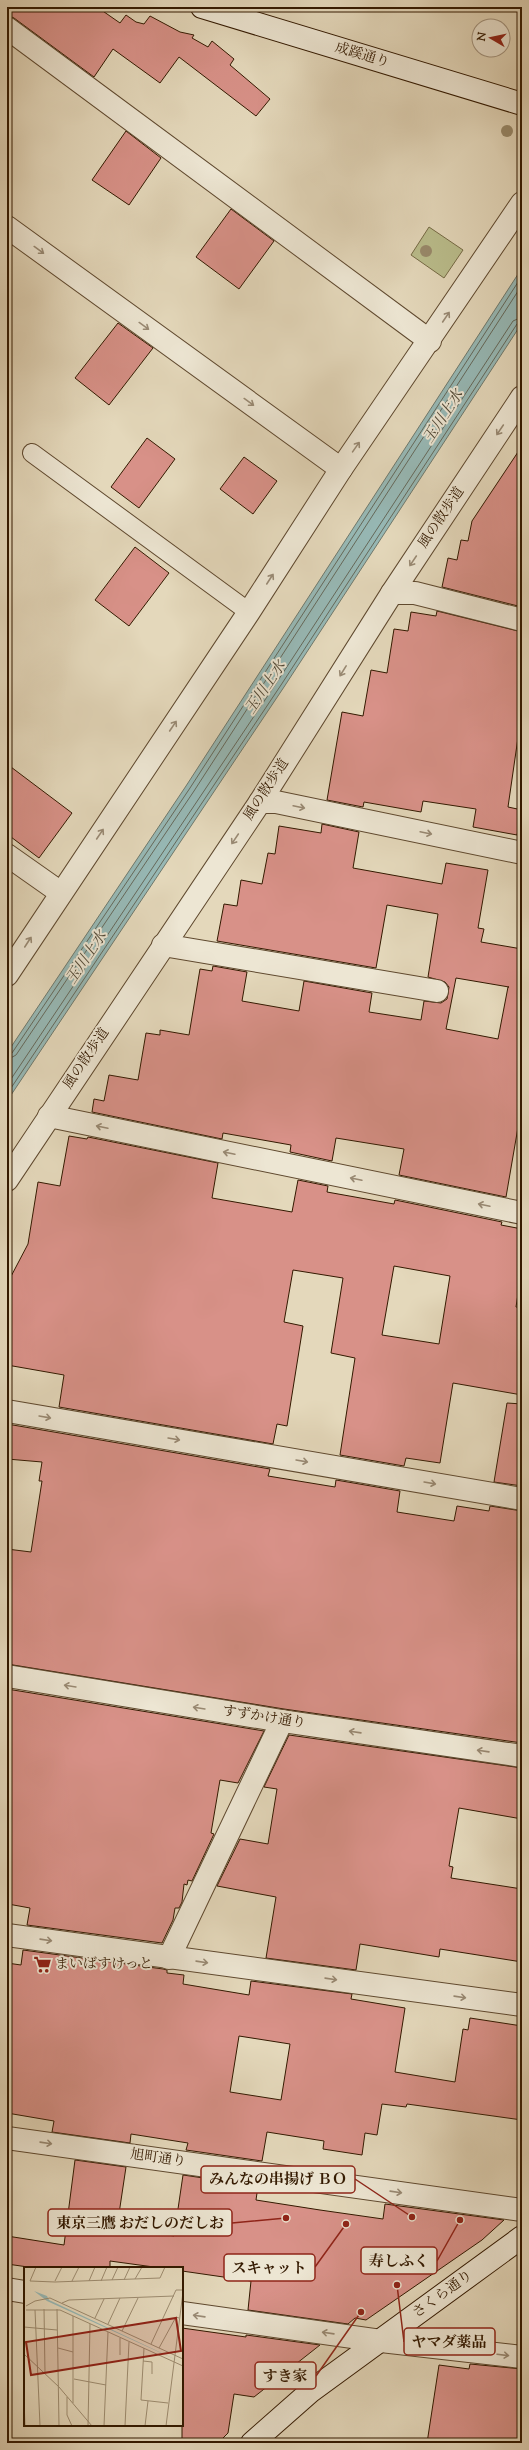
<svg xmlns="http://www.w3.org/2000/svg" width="529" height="2450" font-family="'Sorts Mill Goudy','Noto Serif JP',serif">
<rect width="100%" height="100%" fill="#e4d8bb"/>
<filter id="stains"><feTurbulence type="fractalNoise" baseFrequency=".005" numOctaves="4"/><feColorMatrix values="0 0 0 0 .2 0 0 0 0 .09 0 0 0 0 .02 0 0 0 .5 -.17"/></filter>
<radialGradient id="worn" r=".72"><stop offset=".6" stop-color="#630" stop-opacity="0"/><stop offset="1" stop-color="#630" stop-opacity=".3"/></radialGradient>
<polygon fill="#babd8c" stroke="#766b46" points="429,227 463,250 444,278 411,255"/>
<polygon fill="#97b9b6" stroke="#6f796d" points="522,268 522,323 284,687 7,1101 7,1053 186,786"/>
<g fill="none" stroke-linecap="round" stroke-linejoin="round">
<g stroke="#65695b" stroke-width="1">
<polyline points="7,1055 12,1053 190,788 522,276"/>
<polyline points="7,1060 16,1055 194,791 522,285"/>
<polyline points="7,1085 277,682 513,321 522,317"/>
<polyline points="7,1094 281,685 517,324 522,322"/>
</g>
</g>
<g fill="#d89188" stroke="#331900" fill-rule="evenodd">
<polygon points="7,7 97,7 120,23 126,15 136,22 144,24 150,16 180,32 194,35 192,38 208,47 212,41 234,59 230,65 270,99 256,116 179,57 160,83 113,49 94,77 14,18 7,15"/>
<polygon points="126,131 161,158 129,205 92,180"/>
<polygon points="231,209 274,241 239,289 196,257"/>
<polygon points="118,323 153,348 109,405 75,378"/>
<polygon points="147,438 175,459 139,508 111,487"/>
<polygon points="522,446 522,607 442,587 448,558 457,560 461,540 468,541 472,521"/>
<polygon points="244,457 277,481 253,514 220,489"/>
<polygon points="135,547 169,573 129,626 95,600"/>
<polygon points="437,611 522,632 522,710 508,807 522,810 517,835 473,827 476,809 423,801 421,812 364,802 363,807 327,800 342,712 363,716 371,670 387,673 394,629 408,631 411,612 436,616"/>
<polygon points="7,764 72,813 39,858 7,834"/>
<path d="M 322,824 L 359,832 L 353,868 L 442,884 L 446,863 L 488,870 L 478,928 L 484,929 L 481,942 L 522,949 L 522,1104 L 506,1197 L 399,1175 L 404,1149 L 336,1138 L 332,1161 L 290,1152 L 291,1145 L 223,1133 L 222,1139 L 92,1112 L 94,1099 L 104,1101 L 109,1075 L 138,1080 L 146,1033 L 160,1035 L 160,1030 L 189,1035 L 200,969 L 212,971 L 213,966 L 247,972 L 242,1001 L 299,1011 L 304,981 L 372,993 L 369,1012 L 421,1020 L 424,1001 L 441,1003 L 447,999 L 449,987 L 445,982 L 428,977 L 438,914 L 387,905 L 376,968 L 217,941 L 224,904 L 237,906 L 241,880 L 262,884 L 268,853 L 275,854 L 279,826 L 321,833 ZM 456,978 L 509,987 L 508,987 L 498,1039 L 446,1029 Z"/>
<path d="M 69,1136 L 87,1139 L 88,1137 L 218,1163 L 212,1198 L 292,1212 L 298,1180 L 328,1186 L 327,1192 L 394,1204 L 395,1200 L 502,1222 L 501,1225 L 522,1229 L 522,1268 L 516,1307 L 522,1308 L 522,1395 L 453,1383 L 440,1463 L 406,1458 L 404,1466 L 340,1455 L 355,1358 L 331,1353 L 343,1278 L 293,1270 L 284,1322 L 303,1326 L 287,1426 L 277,1424 L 273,1444 L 59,1407 L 64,1375 L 7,1365 L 7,1284 L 28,1244 L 38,1182 L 60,1186 ZM 394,1266 L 450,1276 L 439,1344 L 382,1335 Z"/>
<polygon points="507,1403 522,1404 522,1486 494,1482"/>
<polygon points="7,1424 270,1469 268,1476 335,1487 336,1480 400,1491 397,1512 454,1521 457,1506 489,1511 490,1506 522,1511 522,1743 284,1709 7,1664 7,1549 31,1552 42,1481 39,1481 42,1462 7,1459"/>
<polygon points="7,1689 264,1731 238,1783 220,1780 211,1833 214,1834 192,1881 188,1880 187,1885 184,1884 182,1902 179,1908 175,1908 173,1920 162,1943 27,1925 30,1908 8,1904 11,1879 7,1879"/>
<polygon points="289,1735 522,1768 522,1819 459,1808 449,1866 453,1867 451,1878 522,1889 522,1962 440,1949 439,1957 360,1944 356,1970 266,1958 276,1897 217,1886 240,1839 268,1844 277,1789 264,1787"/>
<path d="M 23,1950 L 163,1969 L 167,1970 L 167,1973 L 184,1975 L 183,1984 L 249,1995 L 251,1981 L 352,1994 L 351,1999 L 405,2008 L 395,2072 L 455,2082 L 463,2029 L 468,2030 L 470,2018 L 522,2026 L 522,2120 L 407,2104 L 406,2107 L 382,2104 L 377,2135 L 365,2133 L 362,2155 L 323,2149 L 324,2141 L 267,2132 L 262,2161 L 186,2150 L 188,2143 L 131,2134 L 130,2143 L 52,2132 L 54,2121 L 7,2113 L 7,1963 L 21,1965 ZM 239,2036 L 290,2044 L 281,2100 L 230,2092 Z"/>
<polygon points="75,2160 126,2167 117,2227 174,2236 183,2175 258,2186 256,2200 320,2210 383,2219 385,2204 504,2220 482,2240 366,2320 355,2318 348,2324 248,2310 251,2281 182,2271 182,2268 161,2268 110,2261 110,2268 35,2268 7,2264 7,2236 64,2245"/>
<polygon points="182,2328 246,2337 246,2335 320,2345 254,2397 234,2394 228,2433 218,2443 182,2443"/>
<polygon points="470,2364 522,2369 522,2443 427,2443 439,2365 469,2369"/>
</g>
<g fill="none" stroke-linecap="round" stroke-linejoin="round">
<defs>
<polyline id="lane" points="32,453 249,612"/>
<g id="street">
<polyline points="7,28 430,341"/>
<polyline points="7,227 341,469"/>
<polyline points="392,593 415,593 522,620"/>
<polyline points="260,802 276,802 522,853"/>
<polyline points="7,855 61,893"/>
<polyline points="163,945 437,991"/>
<polyline points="7,975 249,612 341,469 522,203"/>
<polyline points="49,1116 522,1213"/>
<polyline points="7,1180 260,802 392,593 522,397"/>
<polyline points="7,1411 522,1499"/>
<polyline points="7,1676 282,1721 522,1756"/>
<polyline points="7,1935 522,2005"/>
<polyline points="169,1958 282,1721"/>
<polyline points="7,2138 522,2210"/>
<polyline points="7,2289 25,2292"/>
<polyline points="182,2313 381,2341 522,2357"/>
</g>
<g id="secondary">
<polyline points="202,7 522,104"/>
<polyline points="252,2443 311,2391 522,2237"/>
</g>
</defs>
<use href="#lane" stroke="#5f492f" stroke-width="20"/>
<use href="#street" stroke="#5f492f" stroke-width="24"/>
<use href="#secondary" stroke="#331900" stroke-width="24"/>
<use href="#lane" stroke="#ede6d3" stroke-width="18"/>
<use href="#street" stroke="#ede6d3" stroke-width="22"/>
<use href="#secondary" stroke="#ede6d3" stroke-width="22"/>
</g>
<g fill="#998a6b">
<circle cx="507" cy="131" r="6"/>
<circle cx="426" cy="251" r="6"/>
</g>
<defs><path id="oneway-shaft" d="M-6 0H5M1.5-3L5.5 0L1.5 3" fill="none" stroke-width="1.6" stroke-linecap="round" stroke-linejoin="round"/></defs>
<g stroke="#998a74">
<use href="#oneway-shaft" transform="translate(39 250) rotate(36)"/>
<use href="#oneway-shaft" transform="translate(446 317) rotate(-56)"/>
<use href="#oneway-shaft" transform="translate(144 326) rotate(36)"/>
<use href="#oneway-shaft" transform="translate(249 402) rotate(36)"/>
<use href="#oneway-shaft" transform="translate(500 430) rotate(124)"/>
<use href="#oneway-shaft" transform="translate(356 447) rotate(-55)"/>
<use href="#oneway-shaft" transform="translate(413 561) rotate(124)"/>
<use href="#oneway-shaft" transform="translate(270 579) rotate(-57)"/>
<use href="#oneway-shaft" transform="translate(343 671) rotate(122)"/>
<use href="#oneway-shaft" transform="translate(173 726) rotate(-56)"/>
<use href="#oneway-shaft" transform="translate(299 807) rotate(12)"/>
<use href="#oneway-shaft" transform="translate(426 833) rotate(12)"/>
<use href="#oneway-shaft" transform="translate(100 834) rotate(-56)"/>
<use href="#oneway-shaft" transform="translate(235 839) rotate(124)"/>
<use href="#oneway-shaft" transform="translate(28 942) rotate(-57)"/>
<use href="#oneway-shaft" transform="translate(102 1127) rotate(-168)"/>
<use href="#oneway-shaft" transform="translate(229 1153) rotate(-168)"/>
<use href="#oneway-shaft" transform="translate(356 1179) rotate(-168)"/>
<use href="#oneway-shaft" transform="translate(484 1205) rotate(-168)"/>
<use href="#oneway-shaft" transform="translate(45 1417) rotate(10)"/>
<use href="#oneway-shaft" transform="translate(174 1439) rotate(10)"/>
<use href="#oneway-shaft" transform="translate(302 1461) rotate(10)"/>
<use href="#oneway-shaft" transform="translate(430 1483) rotate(10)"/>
<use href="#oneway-shaft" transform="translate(70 1686) rotate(-171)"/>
<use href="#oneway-shaft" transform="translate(199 1708) rotate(-171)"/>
<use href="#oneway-shaft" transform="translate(355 1732) rotate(-172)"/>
<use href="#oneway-shaft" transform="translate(483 1751) rotate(-172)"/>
<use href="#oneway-shaft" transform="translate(46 1940) rotate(8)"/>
<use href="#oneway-shaft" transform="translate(202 1962) rotate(8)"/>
<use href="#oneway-shaft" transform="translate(331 1979) rotate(8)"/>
<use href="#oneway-shaft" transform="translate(460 1997) rotate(8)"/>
<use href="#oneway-shaft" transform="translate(46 2143) rotate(8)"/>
<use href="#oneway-shaft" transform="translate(396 2192) rotate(8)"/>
<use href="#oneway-shaft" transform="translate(199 2316) rotate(-172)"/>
<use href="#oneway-shaft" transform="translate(328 2333) rotate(-172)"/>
<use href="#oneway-shaft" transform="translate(503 2355) rotate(7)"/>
</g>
<defs>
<symbol id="supermarket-bare" viewBox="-9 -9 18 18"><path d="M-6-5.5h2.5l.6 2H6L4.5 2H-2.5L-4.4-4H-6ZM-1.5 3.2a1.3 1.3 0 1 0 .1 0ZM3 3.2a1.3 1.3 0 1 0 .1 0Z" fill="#8f2418" stroke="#ede6d3" stroke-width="2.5" paint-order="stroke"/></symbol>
</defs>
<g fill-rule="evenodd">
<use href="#supermarket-bare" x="30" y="1952" width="25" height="25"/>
</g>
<g text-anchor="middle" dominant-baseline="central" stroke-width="4" stroke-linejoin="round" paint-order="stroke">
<g font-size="14" fill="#331900" stroke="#ede6d3">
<text transform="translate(362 56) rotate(17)">成蹊通り</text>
<text transform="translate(442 518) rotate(-56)">風の散歩道</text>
<text transform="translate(267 790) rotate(-57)">風の散歩道</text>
<text transform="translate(87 1059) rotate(-56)">風の散歩道</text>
<text transform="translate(264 1718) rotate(9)">すずかけ通り</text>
<text transform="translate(158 2159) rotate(8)">旭町通り</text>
<text transform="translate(443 2295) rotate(-36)">さくら通り</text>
</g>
<g font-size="14" fill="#331900" stroke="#ede6d3" text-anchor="start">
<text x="55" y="1965">まいばすけっと</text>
</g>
<g font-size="15" font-style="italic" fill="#514937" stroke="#ede6d3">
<text transform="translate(444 417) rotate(-57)">玉川上水</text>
<text transform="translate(266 688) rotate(-56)">玉川上水</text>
<text transform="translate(87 958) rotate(-56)">玉川上水</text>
</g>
</g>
<g transform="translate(24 2267)">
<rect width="159" height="159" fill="#e4d8bb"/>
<path d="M 10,24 L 23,29 L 25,33 L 159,96 L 23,34 Z" fill="#97b9b6"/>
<path fill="none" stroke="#9d8c70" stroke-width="1" d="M 12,0 L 6,14 L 31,15 L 136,11 L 141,0M 111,12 L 118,0M 88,13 L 94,0M 100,13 L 106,0M 31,14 L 38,0M 48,14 L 55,0M 65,14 L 71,0M 77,14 L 83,0M 38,36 L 45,33 L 150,29M 2,39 L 11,34 L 26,31 L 159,92M 20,42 L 21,106M 33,42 L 35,159M 2,43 L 36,43 L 159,99M 11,43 L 16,159M 71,51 L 80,32M 84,57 L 96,31M 0,60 L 33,63M 98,64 L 114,31M 127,77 L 152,23 L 159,23M 34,81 L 49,85M 120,81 L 117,133 L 144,136M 135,81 L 152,50 L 155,51M 0,87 L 35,120 L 68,159M 96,88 L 96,71M 119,94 L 128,95 L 128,107M 50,112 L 82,118M 43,130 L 43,148 L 48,159M 0,133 L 1,159M 49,136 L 49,49M 64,159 L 66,57M 80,159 L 84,65M 101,159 L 105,75M 121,159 L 124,134M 142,159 L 159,25"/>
<path fill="#8f2418" fill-opacity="0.15" stroke="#8f2418" stroke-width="2" d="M 152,51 L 157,84 L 7,108 L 2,75 Z"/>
<rect width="159" height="159" fill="none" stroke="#331900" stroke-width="2"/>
</g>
<path fill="none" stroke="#8f2418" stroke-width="1.5" d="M412 2217L355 2179M286 2218L232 2223M460 2220L437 2261M346 2224L315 2267M397 2285L404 2342M361 2312L316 2376"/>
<g fill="#8f2418" stroke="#ede6d3" stroke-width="1.5">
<circle cx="412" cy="2217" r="4"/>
<circle cx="286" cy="2218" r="4"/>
<circle cx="460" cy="2220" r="4"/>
<circle cx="346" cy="2224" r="4"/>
<circle cx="397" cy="2285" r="4"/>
<circle cx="361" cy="2312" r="4"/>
</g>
<g fill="#ede6d3" stroke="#8f2418" stroke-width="1.5">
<rect x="201" y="2166" width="154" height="27" rx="4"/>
<rect x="48" y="2209" width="184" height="27" rx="4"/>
<rect x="361" y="2247" width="76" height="27" rx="4"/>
<rect x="224" y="2254" width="91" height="27" rx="4"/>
<rect x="404" y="2328" width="91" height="27" rx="4"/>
<rect x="255" y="2362" width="61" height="27" rx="4"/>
</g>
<g font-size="15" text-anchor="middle" font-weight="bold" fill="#331900">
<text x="278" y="2184">みんなの串揚げ ＢＯ</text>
<text x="140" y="2228">東京三鷹 おだしのだしお</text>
<text x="399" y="2266">寿しふく</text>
<text x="269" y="2273">スキャット</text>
<text x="449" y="2347">ヤマダ薬品</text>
<text x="285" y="2381">すき家</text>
</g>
<rect width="529" height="2450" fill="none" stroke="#e4d8bb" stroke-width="24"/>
<rect x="8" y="8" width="513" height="2434" fill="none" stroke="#331900" stroke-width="2"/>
<rect x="12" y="12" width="505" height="2426" fill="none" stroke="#331900"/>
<g transform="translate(491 38) rotate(279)"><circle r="19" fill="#ede6d3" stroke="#a3947f"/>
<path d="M0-3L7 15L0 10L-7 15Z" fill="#8f2418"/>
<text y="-6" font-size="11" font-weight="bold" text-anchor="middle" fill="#331900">N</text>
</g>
<rect width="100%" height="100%" filter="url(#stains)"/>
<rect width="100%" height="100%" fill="url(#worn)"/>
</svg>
